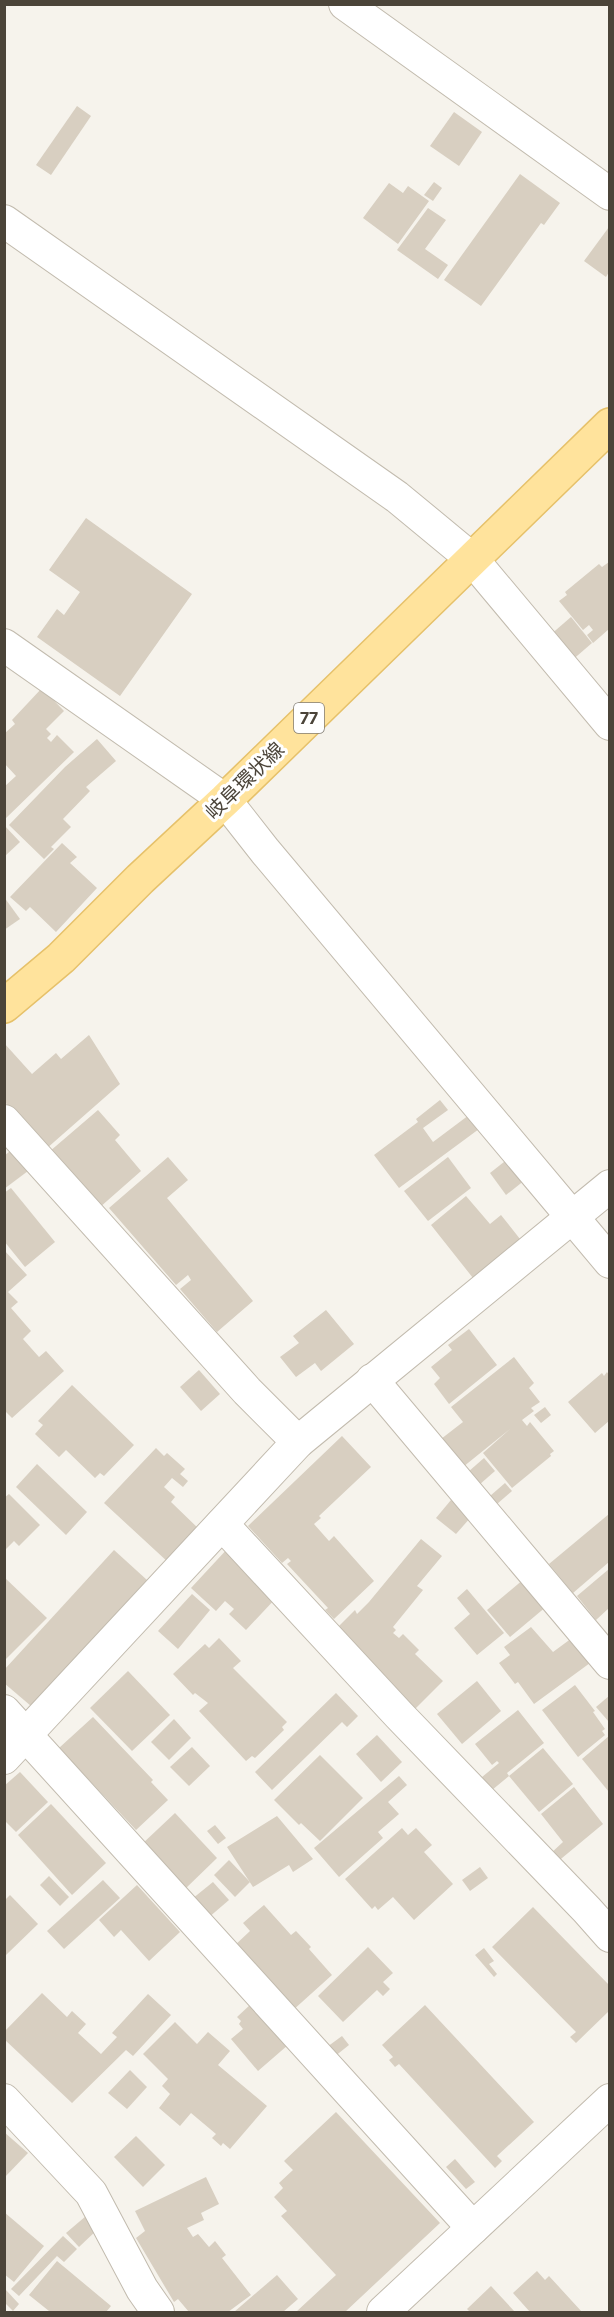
<svg xmlns="http://www.w3.org/2000/svg" width="614" height="2317" font-family="Karla,'Noto Sans JP',sans-serif">
<rect width="100%" height="100%" fill="#f6f3ec"/>
<g fill="#d8cfc1">
<polygon points="77,106 91,116 51,175 36,165"/>
<polygon points="454,112 482,132 459,166 430,146"/>
<polygon points="520,174 560,203 544,225 541,223 481,306 444,280"/>
<polygon points="434,182 442,188 433,201 424,195"/>
<polygon points="389,183 403,193 408,186 429,201 398,244 363,218"/>
<polygon points="428,208 446,220 425,249 448,265 438,279 397,250"/>
<polygon points="609,227 609,272 606,277 584,261"/>
<polygon points="86,518 192,594 120,696 37,637 57,609 64,615 80,592 49,570"/>
<polygon points="609,562 609,629 593,643 587,635 593,630 589,625 583,630 559,601 567,595 565,592 599,564 602,567"/>
<polygon points="571,617 592,643 570,662 549,636"/>
<polygon points="42,688 64,711 46,729 51,734 47,738 51,742 57,735 74,752 4,820 4,787 16,776 4,763 4,734 15,724 12,720"/>
<polygon points="97,739 116,761 86,787 90,791 63,819 71,827 51,847 54,849 44,859 9,825 65,767"/>
<polygon points="4,825 20,842 4,857"/>
<polygon points="62,843 77,857 70,863 97,888 56,932 30,907 26,911 10,897"/>
<polygon points="4,897 20,919 4,930"/>
<polygon points="89,1035 120,1084 46,1149 4,1101 4,1043 32,1074 56,1053 61,1059"/>
<polygon points="440,1100 448,1110 423,1128 433,1142 469,1115 479,1129 399,1188 374,1155 418,1122 416,1119"/>
<polygon points="98,1110 120,1135 115,1140 141,1171 99,1208 49,1152"/>
<polygon points="15,1147 32,1168 4,1189 4,1156"/>
<polygon points="168,1157 188,1180 167,1198 253,1301 217,1332 180,1289 191,1280 188,1275 176,1285 109,1208"/>
<polygon points="448,1157 471,1188 428,1221 404,1191"/>
<polygon points="509,1158 525,1180 506,1195 490,1173"/>
<polygon points="11,1188 55,1242 25,1267 4,1241 4,1193"/>
<polygon points="466,1196 490,1224 501,1215 520,1239 473,1278 431,1225"/>
<polygon points="4,1250 27,1275 8,1292 18,1302 11,1308 31,1331 23,1339 39,1357 46,1351 64,1371 12,1418 4,1410"/>
<polygon points="326,1310 354,1344 321,1371 315,1363 296,1377 280,1357 299,1343 293,1336"/>
<polygon points="469,1329 497,1365 449,1404 434,1384 440,1378 431,1367 452,1350 448,1345"/>
<polygon points="514,1357 534,1383 529,1388 540,1402 531,1408 534,1411 522,1420 527,1426 530,1422 554,1451 550,1454 551,1456 512,1488 483,1453 510,1429 463,1467 441,1439 463,1422 451,1407"/>
<polygon points="199,1370 220,1394 201,1411 180,1387"/>
<polygon points="607,1372 609,1375 609,1421 595,1433 568,1402 602,1373 604,1376"/>
<polygon points="72,1385 134,1445 104,1476 100,1473 95,1478 66,1450 59,1457 35,1434 43,1425 38,1421"/>
<polygon points="545,1407 551,1415 541,1423 534,1415"/>
<polygon points="342,1436 371,1467 319,1516 321,1518 314,1524 329,1541 334,1536 374,1581 334,1619 325,1610 328,1608 287,1564 291,1561 288,1558 282,1563 248,1526"/>
<polygon points="156,1448 164,1456 167,1453 185,1469 180,1474 188,1481 183,1487 172,1478 164,1487 175,1497 171,1502 200,1530 169,1563 104,1503"/>
<polygon points="484,1458 495,1471 479,1485 468,1472"/>
<polygon points="37,1464 87,1512 66,1535 16,1487"/>
<polygon points="505,1483 512,1491 497,1504 490,1496"/>
<polygon points="9,1494 40,1525 19,1546 14,1541 4,1551 4,1498"/>
<polygon points="451,1500 471,1517 456,1534 436,1518"/>
<polygon points="609,1514 609,1562 573,1593 549,1564"/>
<polygon points="421,1539 442,1556 417,1586 423,1590 393,1627 396,1630 393,1633 399,1638 403,1634 419,1650 415,1654 443,1681 407,1717 338,1627 355,1610 357,1614 369,1602"/>
<polygon points="229,1547 277,1597 246,1630 229,1614 234,1609 225,1601 216,1611 191,1588"/>
<polygon points="114,1550 147,1580 31,1706 4,1683 4,1670"/>
<polygon points="609,1569 609,1608 596,1620 577,1596"/>
<polygon points="4,1577 47,1618 4,1661"/>
<polygon points="524,1579 547,1606 510,1637 487,1610"/>
<polygon points="467,1589 504,1633 477,1655 454,1628 470,1614 457,1598"/>
<polygon points="192,1594 210,1610 178,1649 158,1631"/>
<polygon points="531,1627 553,1652 572,1638 590,1663 534,1704 518,1682 515,1684 499,1663 510,1655 504,1647"/>
<polygon points="219,1638 241,1661 233,1668 287,1722 282,1727 284,1730 255,1758 252,1756 246,1761 199,1711 208,1703 195,1693 193,1695 173,1674 205,1644 209,1648"/>
<polygon points="128,1671 170,1715 132,1751 90,1708"/>
<polygon points="477,1681 501,1711 462,1744 437,1714"/>
<polygon points="575,1685 595,1711 593,1712 605,1729 602,1731 605,1735 578,1757 542,1710"/>
<polygon points="336,1693 358,1716 347,1727 342,1722 272,1790 255,1772"/>
<polygon points="609,1696 609,1722 596,1707"/>
<polygon points="518,1710 544,1743 507,1773 509,1776 486,1795 476,1782 499,1763 497,1761 492,1765 475,1744"/>
<polygon points="93,1717 153,1780 151,1782 168,1800 136,1830 59,1748"/>
<polygon points="174,1719 191,1738 169,1760 151,1742"/>
<polygon points="377,1735 402,1762 381,1782 356,1754"/>
<polygon points="609,1736 609,1792 582,1759"/>
<polygon points="192,1747 210,1766 189,1786 170,1767"/>
<polygon points="543,1748 573,1784 539,1812 509,1776"/>
<polygon points="320,1755 363,1798 320,1841 301,1823 299,1825 274,1800"/>
<polygon points="20,1772 48,1802 16,1832 4,1820 4,1786"/>
<polygon points="399,1776 407,1785 388,1802 399,1814 378,1832 383,1838 339,1877 314,1848"/>
<polygon points="574,1787 603,1824 556,1863 549,1855 563,1842 541,1814"/>
<polygon points="51,1804 106,1863 72,1895 18,1835"/>
<polygon points="175,1813 217,1858 184,1890 141,1845"/>
<polygon points="277,1816 313,1859 293,1872 289,1865 253,1887 227,1847"/>
<polygon points="215,1825 226,1838 218,1844 207,1831"/>
<polygon points="402,1828 408,1835 416,1828 432,1845 424,1852 453,1884 414,1920 393,1897 378,1910 375,1906 372,1909 345,1879"/>
<polygon points="229,1860 250,1882 235,1897 214,1875"/>
<polygon points="480,1867 488,1878 470,1891 462,1880"/>
<polygon points="49,1876 69,1897 60,1906 40,1885"/>
<polygon points="103,1880 120,1898 64,1949 47,1931"/>
<polygon points="213,1882 229,1900 208,1918 192,1899"/>
<polygon points="137,1885 180,1932 149,1961 121,1930 114,1937 99,1920"/>
<polygon points="10,1895 38,1924 6,1955 4,1953 4,1901"/>
<polygon points="264,1905 291,1935 296,1931 311,1947 309,1949 332,1975 292,2011 233,1947 250,1931 243,1923"/>
<polygon points="533,1907 609,1985 609,2011 576,2043 570,2037 576,2032 492,1947"/>
<polygon points="368,1947 393,1973 383,1982 390,1989 383,1996 377,1990 343,2022 318,1996"/>
<polygon points="484,1948 494,1961 489,1964 497,1974 494,1977 475,1955"/>
<polygon points="42,1993 67,2017 72,2011 86,2024 78,2033 101,2054 117,2037 112,2033 148,1994 171,2015 133,2056 126,2050 72,2103 4,2039 4,2032"/>
<polygon points="251,2004 288,2045 258,2071 231,2039 243,2029 239,2024 241,2021 237,2017"/>
<polygon points="425,2005 534,2122 497,2156 502,2161 495,2168 399,2064 395,2067 389,2060 393,2057 382,2045"/>
<polygon points="175,2022 197,2044 208,2032 230,2051 218,2065 267,2106 230,2149 223,2143 221,2146 212,2138 216,2134 191,2113 180,2126 159,2108 170,2094 162,2086 168,2079 143,2054"/>
<polygon points="342,2036 349,2045 334,2057 327,2047"/>
<polygon points="130,2070 147,2087 127,2109 108,2093"/>
<polygon points="336,2112 440,2223 345,2312 296,2312 336,2275 281,2216 287,2211 274,2197 283,2188 279,2183 293,2170 284,2161"/>
<polygon points="4,2132 28,2153 4,2178"/>
<polygon points="136,2136 165,2165 143,2187 114,2157"/>
<polygon points="455,2159 475,2182 466,2189 446,2167"/>
<polygon points="206,2177 219,2204 201,2213 204,2220 187,2228 193,2237 198,2234 209,2247 215,2241 226,2255 222,2258 251,2295 228,2312 189,2312 178,2299 174,2302 136,2238 145,2231 135,2211"/>
<polygon points="4,2212 44,2246 14,2282 4,2274"/>
<polygon points="86,2216 98,2229 79,2247 66,2233"/>
<polygon points="63,2236 77,2249 64,2262 57,2256 19,2296 11,2289"/>
<polygon points="57,2261 111,2306 106,2312 47,2312 49,2311 29,2295"/>
<polygon points="537,2271 545,2280 549,2276 582,2312 530,2312 513,2293"/>
<polygon points="277,2275 298,2299 283,2312 234,2312"/>
<polygon points="491,2286 515,2312 470,2312 467,2309"/>
<polygon points="5,2289 19,2304 13,2311 5,2303"/>
</g>
<g fill="none" stroke-linecap="round" stroke-linejoin="round">
<defs>
<g id="minor">
<polyline points="345,4 610,194"/>
<polyline points="4,221 397,497 472,559 610,724"/>
<polyline points="4,645 225,800 265,851 610,1262"/>
<polyline points="4,1121 247,1391 298,1442"/>
<polyline points="372,1380 610,1663"/>
<polyline points="222,1524 399,1715 587,1910 610,1936"/>
<polyline points="4,1711 473,2228"/>
<polyline points="4,1758 298,1442 610,1186"/>
<polyline points="4,2100 91,2193 142,2289 158,2312"/>
<polyline points="383,2312 610,2100"/>
</g>
<polyline id="primary" points="4,1006 61,958 140,879 225,800 610,425"/>
</defs>
<use href="#minor" stroke="#c2bbae" stroke-width="34"/>
<use href="#primary" stroke="#e6c16a" stroke-width="36"/>
<use href="#minor" stroke="#fff" stroke-width="32"/>
<use href="#primary" stroke="#ffe39c" stroke-width="33"/>
</g>
<g text-anchor="middle" dominant-baseline="central" stroke-width="6" stroke-linejoin="round" paint-order="stroke">
<rect fill="#fff" stroke="#817c74" stroke-width="1.5" x="294" y="703" width="30" height="30" rx="4.5"/>
<g font-size="18" font-weight="bold" fill="#4b4439">
<text x="309" y="718">77</text>
</g>
<g font-size="20" fill="#4b4439" stroke="#fff">
<text transform="translate(245 781) rotate(-44)">岐阜環状線</text>
</g>
</g>
<rect width="614" height="2317" fill="none" stroke="#4b4439" stroke-width="12"/>
</svg>
